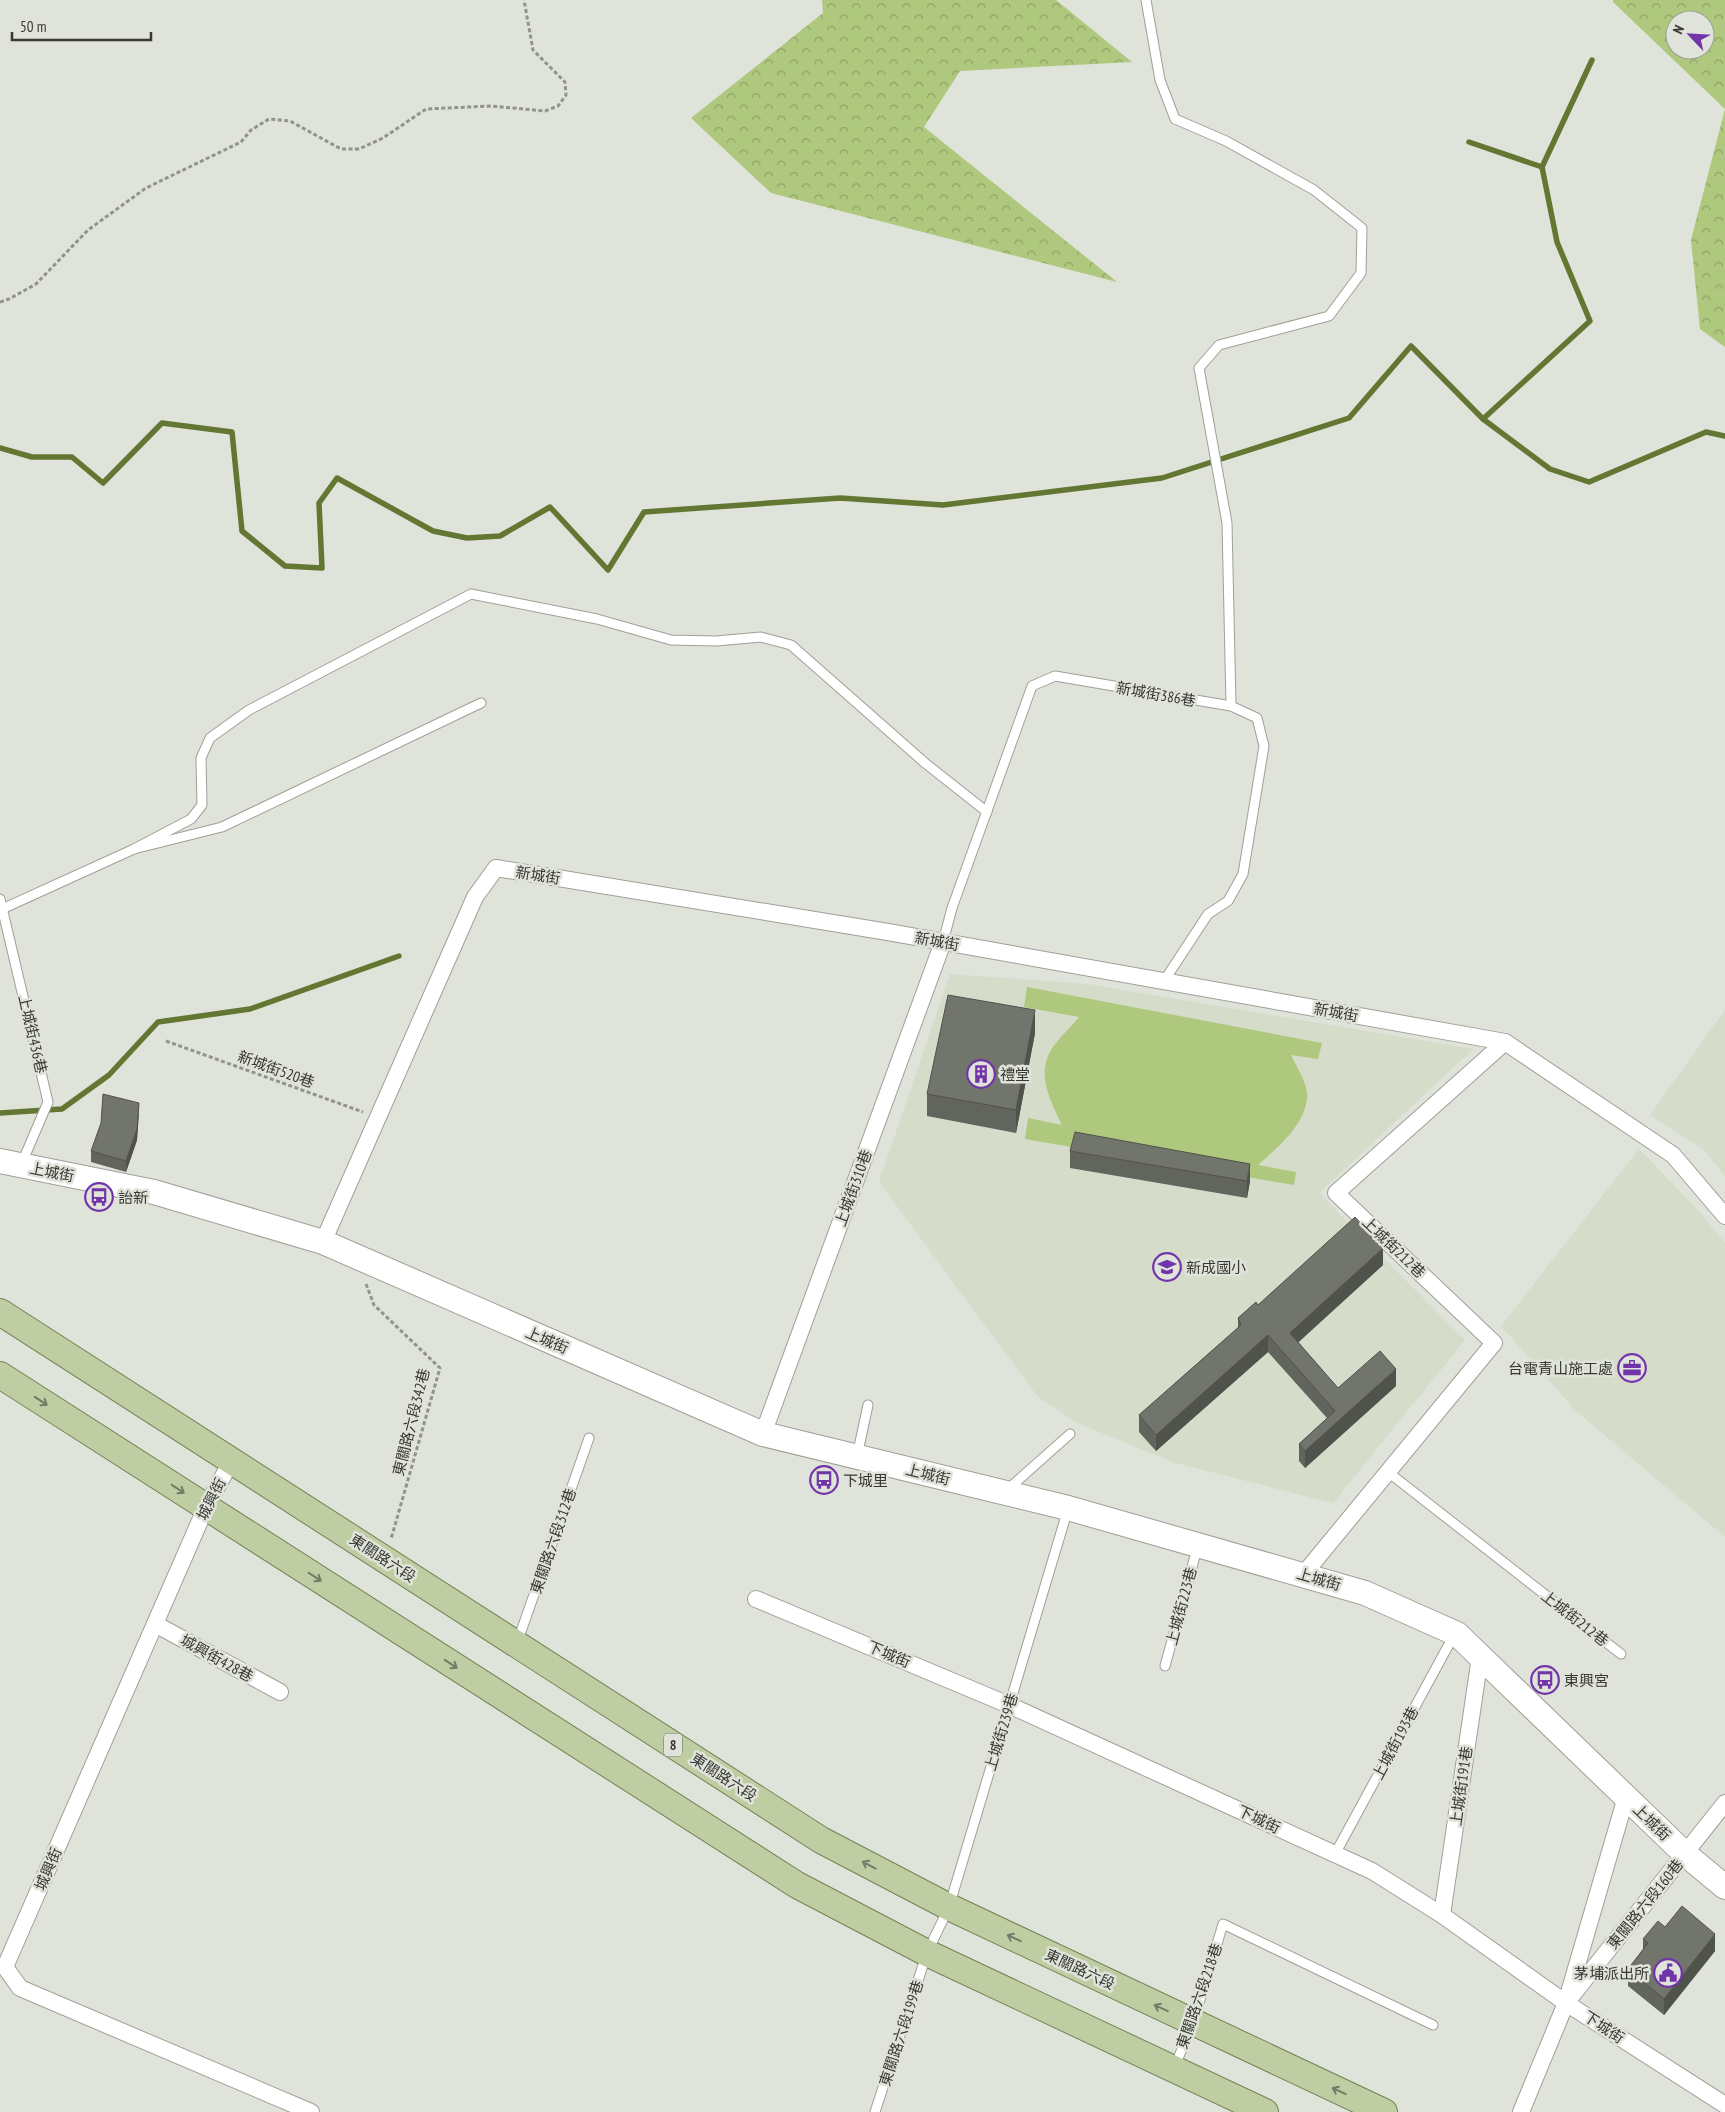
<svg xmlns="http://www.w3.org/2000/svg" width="1725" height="2112" font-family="'PT Sans Narrow','Noto Sans TC',sans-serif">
<defs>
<pattern id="forest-crowns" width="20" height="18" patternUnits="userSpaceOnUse" patternTransform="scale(1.25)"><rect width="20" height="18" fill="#aec87d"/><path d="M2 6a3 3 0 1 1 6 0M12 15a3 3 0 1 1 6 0" fill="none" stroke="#8ea367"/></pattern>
</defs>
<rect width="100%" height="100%" fill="#dfe3d9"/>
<g fill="#d5dcca">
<polygon points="950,974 1088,984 1473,1049 1319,1193 1465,1340 1333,1503 1176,1463 1077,1423 1038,1397 879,1182"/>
<polygon points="1725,1010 1725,1176 1704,1150 1650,1115"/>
<polygon points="1639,1149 1696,1208 1725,1243 1725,1537 1576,1411 1501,1326"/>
</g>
<path fill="#aec87d" d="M 1027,987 L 1322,1043 L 1318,1059 L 1291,1055 C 1297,1068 1309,1085 1307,1099 C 1304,1126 1277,1148 1258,1165 L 1296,1172 L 1294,1185 L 1025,1139 L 1028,1118 L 1062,1125 C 1051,1102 1036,1075 1051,1050 C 1058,1038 1070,1029 1079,1017 L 1024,1007 Z"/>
<g fill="url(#forest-crowns)" fill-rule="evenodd">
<polygon points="822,0 1056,0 1132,62 960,71 924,127 1117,282 771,193 691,118 823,13"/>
<path d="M 1613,0 L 1725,0 L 1725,347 L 1700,329 L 1691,240 L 1725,109 L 1613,2 ZM 1675,20 L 1705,20 L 1705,50 L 1675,50 Z"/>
</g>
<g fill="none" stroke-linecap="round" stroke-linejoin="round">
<g stroke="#637733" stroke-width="5.5">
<polyline points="1469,142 1542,167"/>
<polyline points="1483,419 1590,321 1557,242 1542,167 1592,60"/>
<polyline points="0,448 32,457 72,457 103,483 162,423 232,432 242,531 285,566 322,568 319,503 337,478 433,531 467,538 500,536 550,507 608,570 644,512 840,498 943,505 1162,478 1349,418 1411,346 1483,419 1550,469 1589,482 1706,432 1725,436"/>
<polyline points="0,1113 62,1109 109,1075 158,1022 250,1009 399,956"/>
</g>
<defs>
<g id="lane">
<polyline points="1146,0 1160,80 1175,119 1226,141 1314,190 1362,228 1361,273 1329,316 1219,345 1199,368 1227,523 1231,706"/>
<polyline points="134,849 191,819 202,805 201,758 210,738 249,710 471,594 597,619 671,640 716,641 761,637 791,645 925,763 987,812"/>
<polyline points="0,899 48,1102 21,1165"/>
<polyline points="0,910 134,849 222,827 481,703"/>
<polyline points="943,942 952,908 1032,686 1055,676 1231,706 1257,718 1264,746 1243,874 1228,901 1208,914 1164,981"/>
<polyline points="857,1456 868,1405"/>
<polyline points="1388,1472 1621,1654"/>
<polyline points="1007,1490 1070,1434"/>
<polyline points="517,1643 589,1438"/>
<polyline points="1165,1666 1198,1545"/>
<polyline points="1335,1854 1454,1635"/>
<polyline points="1174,2068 1193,2023 1223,1924 1433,2025"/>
<polyline points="875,2112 927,1953 949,1907 1068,1509"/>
</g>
<g id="street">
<polyline points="323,1242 475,897 496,868 888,932 1505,1042 1673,1155 1725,1216"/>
<polyline points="763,1434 943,942"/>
<polyline points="232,1460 206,1507 5,1967 20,1988 311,2112"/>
<polyline points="1303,1575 1494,1343 1336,1193 1505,1042"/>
<polyline points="756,1599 1009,1705 1372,1871 1442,1915 1566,2003 1725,2105"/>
<polyline points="155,1624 280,1692"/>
<polyline points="1442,1915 1480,1657"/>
<polyline points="1568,1996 1626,1797"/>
<polyline points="1521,2112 1566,2003 1725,1803"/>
</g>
<polyline id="secondary" points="0,1161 154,1192 323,1242 763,1434 1068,1508 1365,1593 1457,1634 1685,1854 1725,1887"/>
<g id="primary">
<polyline points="0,1312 821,1840 949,1907 1384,2112"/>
<polyline points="0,1375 797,1885 927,1953 1265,2112"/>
</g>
</defs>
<use href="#lane" stroke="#9da197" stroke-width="11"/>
<use href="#street" stroke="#9da197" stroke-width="18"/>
<use href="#secondary" stroke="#9da197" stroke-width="26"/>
<use href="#primary" stroke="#738354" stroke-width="28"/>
<g stroke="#91948d" stroke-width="3" stroke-dasharray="4 2.5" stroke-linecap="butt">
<polyline points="0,302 9,299 36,284 88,230 146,188 241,142 251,130 269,119 290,121 341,149 359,149 383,138 426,109 491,106 545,111 558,106 566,95 565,82 533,50 524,0"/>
<polyline points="166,1041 363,1112"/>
<polyline points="366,1284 374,1305 440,1368 391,1539"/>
</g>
<use href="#lane" stroke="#fff" stroke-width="9"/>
<use href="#street" stroke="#fff" stroke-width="16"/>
<use href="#secondary" stroke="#fff" stroke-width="24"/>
<use href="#primary" stroke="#bfcda3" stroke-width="26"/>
</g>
<g fill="#62655d">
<polygon points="1035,1033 1016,1133 927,1116 927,1094"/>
<polygon points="139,1114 137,1140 126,1172 91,1162 91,1151"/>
<polygon points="1070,1151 1250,1181 1247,1198 1070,1168"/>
<polygon points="1383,1265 1298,1342 1338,1388 1396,1386 1305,1468 1299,1461 1299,1444 1327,1418 1268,1352 1156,1451 1139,1432 1139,1415 1238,1328 1238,1318 1258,1305"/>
<polygon points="1665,1927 1715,1951 1664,2015 1628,1986 1628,1969 1643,1950 1643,1939"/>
</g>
<g fill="#50524c">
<polygon points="1035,1010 1035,1033 1016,1133 1016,1110"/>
<polygon points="139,1103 137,1140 126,1172 126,1161"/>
<polygon points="1250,1164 1250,1181 1247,1198 1247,1181"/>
<polygon points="1383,1248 1383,1265 1290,1350 1290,1333"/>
<polygon points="1268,1335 1268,1352 1156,1451 1156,1435"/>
<polygon points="1396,1369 1396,1386 1305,1468 1305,1451"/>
<polygon points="1715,1934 1715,1951 1664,2015 1664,1999"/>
</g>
<g fill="#72756c" stroke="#50524c">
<polygon points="948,995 1035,1010 1016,1110 927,1094"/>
<polygon points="103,1094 139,1103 137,1129 126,1161 91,1151 101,1123"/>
<polygon points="1075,1132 1250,1164 1247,1181 1070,1151"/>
<polygon points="1355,1217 1383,1248 1290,1333 1338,1388 1380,1351 1396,1369 1305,1451 1299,1444 1335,1411 1268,1335 1156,1435 1139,1415 1241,1325 1238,1318 1256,1302 1258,1305"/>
<polygon points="1682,1906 1715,1934 1664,1999 1628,1969 1648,1943 1643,1939 1658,1921 1665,1927"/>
</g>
<defs><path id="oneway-shaft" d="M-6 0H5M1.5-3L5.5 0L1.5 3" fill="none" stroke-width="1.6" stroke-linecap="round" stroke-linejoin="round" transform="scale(1.25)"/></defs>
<g stroke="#747b66">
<use href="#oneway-shaft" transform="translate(41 1401) rotate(33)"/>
<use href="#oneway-shaft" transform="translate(178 1489) rotate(33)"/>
<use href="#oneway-shaft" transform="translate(315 1577) rotate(33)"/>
<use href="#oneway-shaft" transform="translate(451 1664) rotate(33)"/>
<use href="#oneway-shaft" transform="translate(869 1865) rotate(-152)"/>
<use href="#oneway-shaft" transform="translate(1014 1938) rotate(-155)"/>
<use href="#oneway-shaft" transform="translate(1161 2008) rotate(-155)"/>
<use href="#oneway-shaft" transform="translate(1339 2091) rotate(-155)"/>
</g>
<defs>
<symbol id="building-ring" viewBox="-11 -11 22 22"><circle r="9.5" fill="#dfe3d9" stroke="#7134a9" stroke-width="1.5"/><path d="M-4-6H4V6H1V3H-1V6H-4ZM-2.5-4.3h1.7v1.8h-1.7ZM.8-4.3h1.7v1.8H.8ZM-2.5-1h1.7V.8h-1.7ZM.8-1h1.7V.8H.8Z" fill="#7134a9"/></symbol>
<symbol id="bus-ring" viewBox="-11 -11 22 22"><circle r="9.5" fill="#dfe3d9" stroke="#7134a9" stroke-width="1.5"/><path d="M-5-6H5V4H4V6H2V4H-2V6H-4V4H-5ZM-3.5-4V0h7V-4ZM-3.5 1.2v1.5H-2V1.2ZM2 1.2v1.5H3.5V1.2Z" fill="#7134a9"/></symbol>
<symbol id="school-ring" viewBox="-11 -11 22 22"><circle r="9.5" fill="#dfe3d9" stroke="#7134a9" stroke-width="1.5"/><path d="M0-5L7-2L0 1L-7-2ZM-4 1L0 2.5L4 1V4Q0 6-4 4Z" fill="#7134a9"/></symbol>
<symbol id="office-ring" viewBox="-11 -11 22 22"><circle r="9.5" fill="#dfe3d9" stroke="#7134a9" stroke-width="1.5"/><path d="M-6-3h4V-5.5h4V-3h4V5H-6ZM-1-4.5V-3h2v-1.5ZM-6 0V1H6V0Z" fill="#7134a9"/></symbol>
<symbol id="civic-ring" viewBox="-11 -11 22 22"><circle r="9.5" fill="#dfe3d9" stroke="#7134a9" stroke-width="1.5"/><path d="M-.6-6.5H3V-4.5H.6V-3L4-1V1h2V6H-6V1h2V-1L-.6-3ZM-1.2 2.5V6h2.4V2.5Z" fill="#7134a9"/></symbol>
</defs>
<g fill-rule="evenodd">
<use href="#building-ring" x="965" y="1058" width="32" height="32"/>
<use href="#bus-ring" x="83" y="1181" width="32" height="32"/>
<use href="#school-ring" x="1151" y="1251" width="32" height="32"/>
<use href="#office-ring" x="1616" y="1352" width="32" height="32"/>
<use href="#bus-ring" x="808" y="1464" width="32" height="32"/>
<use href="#bus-ring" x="1529" y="1664" width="32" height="32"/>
<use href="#civic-ring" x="1652" y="1957" width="32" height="32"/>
</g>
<g text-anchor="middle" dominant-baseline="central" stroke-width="5" stroke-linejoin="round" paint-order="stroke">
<rect fill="#dfe3d9" stroke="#696b66" stroke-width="1" x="664" y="1733.5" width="18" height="23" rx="4"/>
<g font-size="14" font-weight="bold" fill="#373834">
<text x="673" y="1745">8</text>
</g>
<g font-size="15" fill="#373834" stroke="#dfe3d9">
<text transform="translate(1156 694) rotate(10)">新城街386巷</text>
<text transform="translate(538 875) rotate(9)">新城街</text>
<text transform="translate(937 941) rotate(10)">新城街</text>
<text transform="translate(1336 1012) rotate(10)">新城街</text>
<text transform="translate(33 1034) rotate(77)">上城街436巷</text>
<text transform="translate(276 1069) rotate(20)">新城街520巷</text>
<text transform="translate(52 1172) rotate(11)">上城街</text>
<text transform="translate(853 1188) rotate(-70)">上城街310巷</text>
<text transform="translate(1394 1247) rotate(44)">上城街212巷</text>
<text transform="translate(547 1340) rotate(23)">上城街</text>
<text transform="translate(411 1422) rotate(-76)">東關路六段342巷</text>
<text transform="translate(928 1474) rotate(14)">上城街</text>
<text transform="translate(211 1499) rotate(-63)">城興街</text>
<text transform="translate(553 1541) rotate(-71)">東關路六段312巷</text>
<text transform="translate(383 1558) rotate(33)">東關路六段</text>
<text transform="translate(1319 1579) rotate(16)">上城街</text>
<text transform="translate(1181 1606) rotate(-75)">上城街223巷</text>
<text transform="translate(1575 1618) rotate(38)">上城街212巷</text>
<text transform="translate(889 1654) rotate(23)">下城街</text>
<text transform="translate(217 1658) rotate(29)">城興街428巷</text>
<text transform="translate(1001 1732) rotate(-73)">上城街239巷</text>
<text transform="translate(1395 1743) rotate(-62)">上城街193巷</text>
<text transform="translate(724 1777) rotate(33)">東關路六段</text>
<text transform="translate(1461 1786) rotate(-82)">上城街191巷</text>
<text transform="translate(1259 1819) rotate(25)">下城街</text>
<text transform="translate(1652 1822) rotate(44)">上城街</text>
<text transform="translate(48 1869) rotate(-67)">城興街</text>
<text transform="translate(1645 1904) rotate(-51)">東關路六段160巷</text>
<text transform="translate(1080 1969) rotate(25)">東關路六段</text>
<text transform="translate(1199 1996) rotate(-71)">東關路六段218巷</text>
<text transform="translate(1604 2027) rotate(33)">下城街</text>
<text transform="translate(901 2033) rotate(-72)">東關路六段199巷</text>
</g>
<g font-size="15" fill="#373834" stroke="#dfe3d9" text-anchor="start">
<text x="1000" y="1074">禮堂</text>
<text x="118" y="1197">詒新</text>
<text x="1186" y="1267">新成國小</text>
<text x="1613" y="1368" text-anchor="end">台電青山施工處</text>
<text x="843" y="1480">下城里</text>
<text x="1564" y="1680">東興宮</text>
<text x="1649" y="1973" text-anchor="end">茅埔派出所</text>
</g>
</g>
<g transform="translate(1690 35) rotate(295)"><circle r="24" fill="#dfe3d9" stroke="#9c9f97"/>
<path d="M0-4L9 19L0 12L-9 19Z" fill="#7134a9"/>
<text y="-8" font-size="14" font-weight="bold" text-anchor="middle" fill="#373834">N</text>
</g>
<path d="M12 32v8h139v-8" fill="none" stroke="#373834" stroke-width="2.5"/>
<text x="20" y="32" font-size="15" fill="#373834" stroke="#dfe3d9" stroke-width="4" paint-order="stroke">50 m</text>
</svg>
